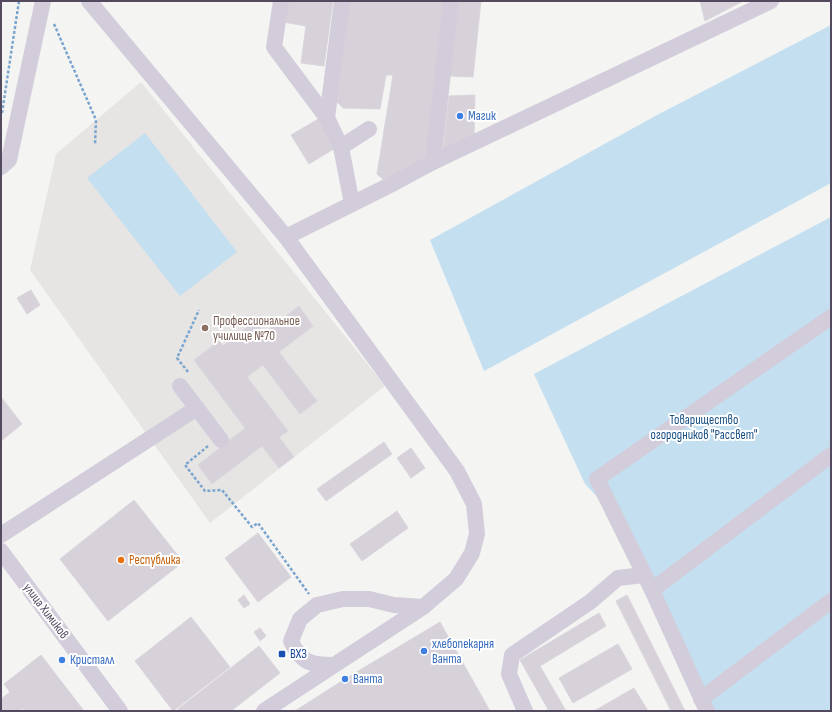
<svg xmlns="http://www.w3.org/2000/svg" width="832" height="712" font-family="'Sofia Sans Condensed',sans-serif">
<rect width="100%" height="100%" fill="#f4f4f2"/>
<polygon fill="#e6e5e4" points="141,82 385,386 210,523 30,270 56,154"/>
<g fill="#c3dff0">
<polygon points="831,25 831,183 484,371 430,240 659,114"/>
<polygon points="145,133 237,252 180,296 87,178"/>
<polygon points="831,217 831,711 715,711 600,500 585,484 534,374"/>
</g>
<g fill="#d7d1d9" stroke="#dbd6dd">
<polygon points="286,1 333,1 324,66 301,63 306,26 283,22"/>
<polygon points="349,1 445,1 430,156 385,181 377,174 393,75 386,75 380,109 343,108 337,102"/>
<polygon points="456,1 481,1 473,77 449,76"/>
<polygon points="700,1 743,1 705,21"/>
<polygon points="475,95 474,136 443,150 449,96"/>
<polygon points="320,118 337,147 309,164 291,135"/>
<polygon points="31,290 40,305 27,314 17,298"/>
<polygon points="299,306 313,326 279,352 317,401 300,414 263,365 247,377 288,431 279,437 294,457 279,468 262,446 212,484 198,465 245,428 194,360 219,341 223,346 255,321 264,333"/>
<polygon points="1,397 22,424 1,441"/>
<polygon points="384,442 392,454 326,501 317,489"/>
<polygon points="411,448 425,468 411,478 397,458"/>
<polygon points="134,500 183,562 108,621 60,559"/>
<polygon points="397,511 408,528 362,561 350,544"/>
<polygon points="258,533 291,577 258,602 225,558"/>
<polygon points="244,595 250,604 244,608 238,600"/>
<polygon points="627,595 685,711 671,711 616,601"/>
<polygon points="599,613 606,626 540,666 566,711 549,711 520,660"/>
<polygon points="191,617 230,667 173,711 135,661"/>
<polygon points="440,622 490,711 295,711 345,679"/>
<polygon points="260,628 266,636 260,641 254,632"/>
<polygon points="618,644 632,669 573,703 559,678"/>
<polygon points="259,646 280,673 231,711 179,711 178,709"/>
<polygon points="41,655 84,711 24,711 23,708 19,711 1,711 1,699 10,692 4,684"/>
<polygon points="634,688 648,711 594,711"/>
</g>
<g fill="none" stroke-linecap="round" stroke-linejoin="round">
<g stroke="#7ba5ce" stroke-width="2.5" stroke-dasharray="3 2" stroke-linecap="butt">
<polyline points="54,24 96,120 95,145"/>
<polyline points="2,113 19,1"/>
<polyline points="188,372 177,358 199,310"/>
<polyline points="208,446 185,465 205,491 222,490 252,527 258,523 309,594"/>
</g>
<g stroke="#d3cddb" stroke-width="16">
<polyline points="89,1 286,237 457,471 474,504 477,534 472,553 456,579 423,607 264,711"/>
<polyline points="281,1 274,47 327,118"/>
<polyline points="342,1 327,118 341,147 352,204"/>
<polyline points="341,147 369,129"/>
<polyline points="433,162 451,1"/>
<polyline points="1,167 9,160 43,1"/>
<polyline points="286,237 394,183 433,162 771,1"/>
<polyline points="180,386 221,440"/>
<polyline points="1,535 197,408"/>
<polyline points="1,551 120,711"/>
<polyline points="652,590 831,455"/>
<path d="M 333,665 C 311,665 301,663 291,641 L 300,619 L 317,605 L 343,599 L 369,599 L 394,605 L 423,607"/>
<polyline points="701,699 831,601"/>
<polyline points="525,711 509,674 512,655 590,602 618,578 644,575"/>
<polyline points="707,711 652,590 597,479 831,317"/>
</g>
</g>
<g fill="#3f7fe0" stroke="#fff" stroke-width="1.5">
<circle cx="460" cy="116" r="4"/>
<circle cx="424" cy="651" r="4"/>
<circle cx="62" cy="660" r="4"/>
<circle cx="345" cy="679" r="4"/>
</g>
<circle fill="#8d6e63" stroke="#fff" stroke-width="1.5" cx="205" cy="328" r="4"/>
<circle fill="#e8710a" stroke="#fff" stroke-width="1.5" cx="121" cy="560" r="4"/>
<rect fill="#1a4fb4" stroke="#fff" stroke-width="1.5" x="278" y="650" width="8" height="8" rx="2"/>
<g text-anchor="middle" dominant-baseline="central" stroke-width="4" stroke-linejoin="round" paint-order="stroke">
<g font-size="13" fill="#366cbe" stroke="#fff" text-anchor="start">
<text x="468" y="116">Магик</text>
<text x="432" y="644">хлебопекарня<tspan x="432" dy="15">Ванта</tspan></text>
<text x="70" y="660">Кристалл</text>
<text x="353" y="679">Ванта</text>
</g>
<g font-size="13" fill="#785e54" stroke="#fff" text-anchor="start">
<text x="213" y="321">Профессиональное<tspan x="213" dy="15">училище №70</tspan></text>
</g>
<g font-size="13" fill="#194f83" stroke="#fff">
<text x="704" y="420">Товарищество<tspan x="704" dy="15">огородников "Рассвет"</tspan></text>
</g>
<g font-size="13" fill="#c56008" stroke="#fff" text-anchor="start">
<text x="129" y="560">Республика</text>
</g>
<g font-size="13" fill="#544a60" stroke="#fff">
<text transform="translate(46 611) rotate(53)">улица Химиков</text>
</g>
<g font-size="13" fill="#164399" stroke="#fff" text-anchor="start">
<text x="290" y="654">ВХЗ</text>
</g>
</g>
<rect width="832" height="712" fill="none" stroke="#544a60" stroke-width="4"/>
</svg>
